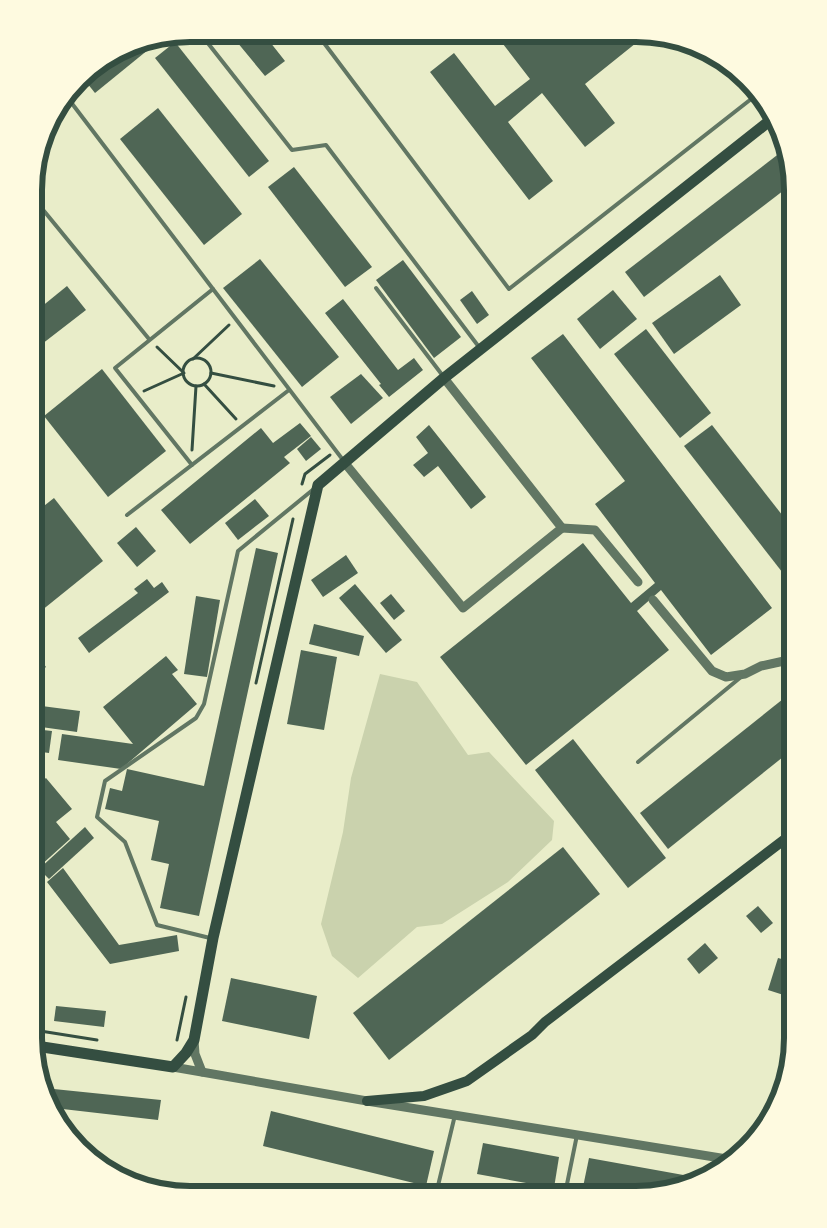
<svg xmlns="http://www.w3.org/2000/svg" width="827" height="1228" font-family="'Noto Serif',serif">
<rect width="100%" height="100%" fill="#e9edc9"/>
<polygon fill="#cad2ad" points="380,674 417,682 468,755 489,752 554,821 552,840 508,882 442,924 417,927 358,978 332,956 321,924 343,832 351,778"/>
<g fill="#4f6655">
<polygon points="247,34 280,34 270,42 285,61 265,76 237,42"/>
<polygon points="496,35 646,35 585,84 615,123 585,147 542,93 508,122 553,181 529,200 430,72 454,53 495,106 530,79"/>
<polygon points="151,40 154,45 95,93 83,78 88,73 140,42"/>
<polygon points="175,42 269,161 249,177 155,58"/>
<polygon points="158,108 242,214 204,245 120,139"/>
<polygon points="785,149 792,184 644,297 625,272"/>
<polygon points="294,167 372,267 345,287 268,187"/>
<polygon points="260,259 339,357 302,387 223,288"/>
<polygon points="403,260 461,337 434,358 376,280"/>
<polygon points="720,275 741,305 674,354 652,323"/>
<polygon points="67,286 86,310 42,344 35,335 35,312"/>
<polygon points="613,290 637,319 600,349 577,319"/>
<polygon points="472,291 489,315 477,324 460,300"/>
<polygon points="343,299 398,370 414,358 423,370 389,397 379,385 381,384 325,313"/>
<polygon points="646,329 711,413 680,438 614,354"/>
<polygon points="563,334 772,608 711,655 661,590 637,611 669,650 526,765 440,657 583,543 631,603 655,583 595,504 625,481 531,358"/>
<polygon points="102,369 166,451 108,497 44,416"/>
<polygon points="361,374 383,398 351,424 330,397"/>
<polygon points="300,423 311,436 284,457 290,463 190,544 161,510 261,428 273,443"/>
<polygon points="429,425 486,497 471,509 438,466 424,477 413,465 428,453 416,437"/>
<polygon points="712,425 793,529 793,586 684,446"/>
<polygon points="311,437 321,449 306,461 297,449"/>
<polygon points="54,498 103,561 41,611 34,602 35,513"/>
<polygon points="255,499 269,516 238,540 225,523"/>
<polygon points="136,527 156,551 137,567 117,543"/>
<polygon points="256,548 278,553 199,916 160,908 169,864 151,860 159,821 105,809 110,788 122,791 127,769 204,786"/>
<polygon points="346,555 358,573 323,597 311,580"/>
<polygon points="147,579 154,588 162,582 169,592 89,653 78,638 138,593 134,589"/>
<polygon points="355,584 402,640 386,653 339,598"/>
<polygon points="391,594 405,611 394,620 380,603"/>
<polygon points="196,596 220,600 207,677 184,674"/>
<polygon points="314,624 364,636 359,656 309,644"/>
<polygon points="301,650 337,657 324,730 287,724"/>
<polygon points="34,651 46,667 34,676"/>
<polygon points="166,656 178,670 172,674 197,704 121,769 58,760 62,734 133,744 103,707"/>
<polygon points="788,695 793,701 793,749 668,849 640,813"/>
<polygon points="34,705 80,711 77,732 34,726"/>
<polygon points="34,729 52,731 49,753 34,751"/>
<polygon points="573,739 666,858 628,888 535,770"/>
<polygon points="46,778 72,809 56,822 70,839 40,866 34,859 34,787"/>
<polygon points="85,827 94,838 49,879 39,869"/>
<polygon points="563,847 600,894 389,1060 353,1013"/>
<polygon points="63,868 119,945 177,935 179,951 110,964 47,882"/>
<polygon points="793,877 793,892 785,884"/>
<polygon points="758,906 773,923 761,933 746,916"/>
<polygon points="705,943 718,958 699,974 687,959"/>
<polygon points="778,958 793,962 793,998 768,990"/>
<polygon points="231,978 317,996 309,1039 222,1021"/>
<polygon points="56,1006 106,1011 104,1027 54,1021"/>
<polygon points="44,1088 161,1100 158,1120 54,1108 46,1098"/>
<polygon points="271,1111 434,1151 426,1186 263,1146"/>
<polygon points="483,1143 559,1157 554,1188 477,1174"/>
<polygon points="589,1158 689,1176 688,1184 636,1194 625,1194 583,1187"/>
</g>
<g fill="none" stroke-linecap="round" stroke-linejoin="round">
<g stroke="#344e41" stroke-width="3">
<circle cx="197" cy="372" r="14"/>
<polyline points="193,359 229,325"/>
<polyline points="211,373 274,386"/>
<polyline points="204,384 236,419"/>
<polyline points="144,391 184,373 157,347"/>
<polyline points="192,450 196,386"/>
<polyline points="302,484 305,474 330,455"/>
<polyline points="256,683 293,519"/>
<polyline points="34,1030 97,1040"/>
<polyline points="177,1040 186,997"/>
<polyline points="445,1191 462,1194"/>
</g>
<g stroke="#617663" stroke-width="4">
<polyline points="320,34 318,35 509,289 755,96"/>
<polyline points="207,42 292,150 326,145 479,347"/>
<polyline points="67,97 343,460"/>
<polyline points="35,200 149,339"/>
<polyline points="376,288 443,376"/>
<polyline points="192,465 115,368 213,289"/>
<polyline points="127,515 289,390"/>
<polyline points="638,762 741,677"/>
<polyline points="210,938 157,925 125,842 97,817 105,781 196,718 204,704 238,551 315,488"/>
<polyline points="315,1193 316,1187 345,1193"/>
<polyline points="436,1194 455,1115"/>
<polyline points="565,1194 577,1135"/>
</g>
<g stroke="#617663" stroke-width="9">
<polyline points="344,462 463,608 562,528 444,378"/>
<polyline points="562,528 595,530 638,582"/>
<polyline points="653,600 712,671 726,677 745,674 761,666 784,661 793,663"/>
<polyline points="194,1040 195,1054 202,1072"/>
<polyline points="173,1067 367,1101 733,1160"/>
</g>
<polyline stroke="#344e41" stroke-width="10" points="367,1101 424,1096 467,1081 532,1035 545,1022 793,833"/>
<polyline stroke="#344e41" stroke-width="11" points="36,1046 173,1067 186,1053 194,1040 213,938 318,485 444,378 772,119"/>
</g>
<path d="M0 0H827V1228H0ZM190 42H636A148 148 0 0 1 784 190V1038A148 148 0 0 1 636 1186H190A148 148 0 0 1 42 1038V190A148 148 0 0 1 190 42Z" fill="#fefae0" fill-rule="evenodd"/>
<path fill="none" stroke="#344e41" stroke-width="6" d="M190 42H636A148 148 0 0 1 784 190V1038A148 148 0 0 1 636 1186H190A148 148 0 0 1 42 1038V190A148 148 0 0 1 190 42Z"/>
</svg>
